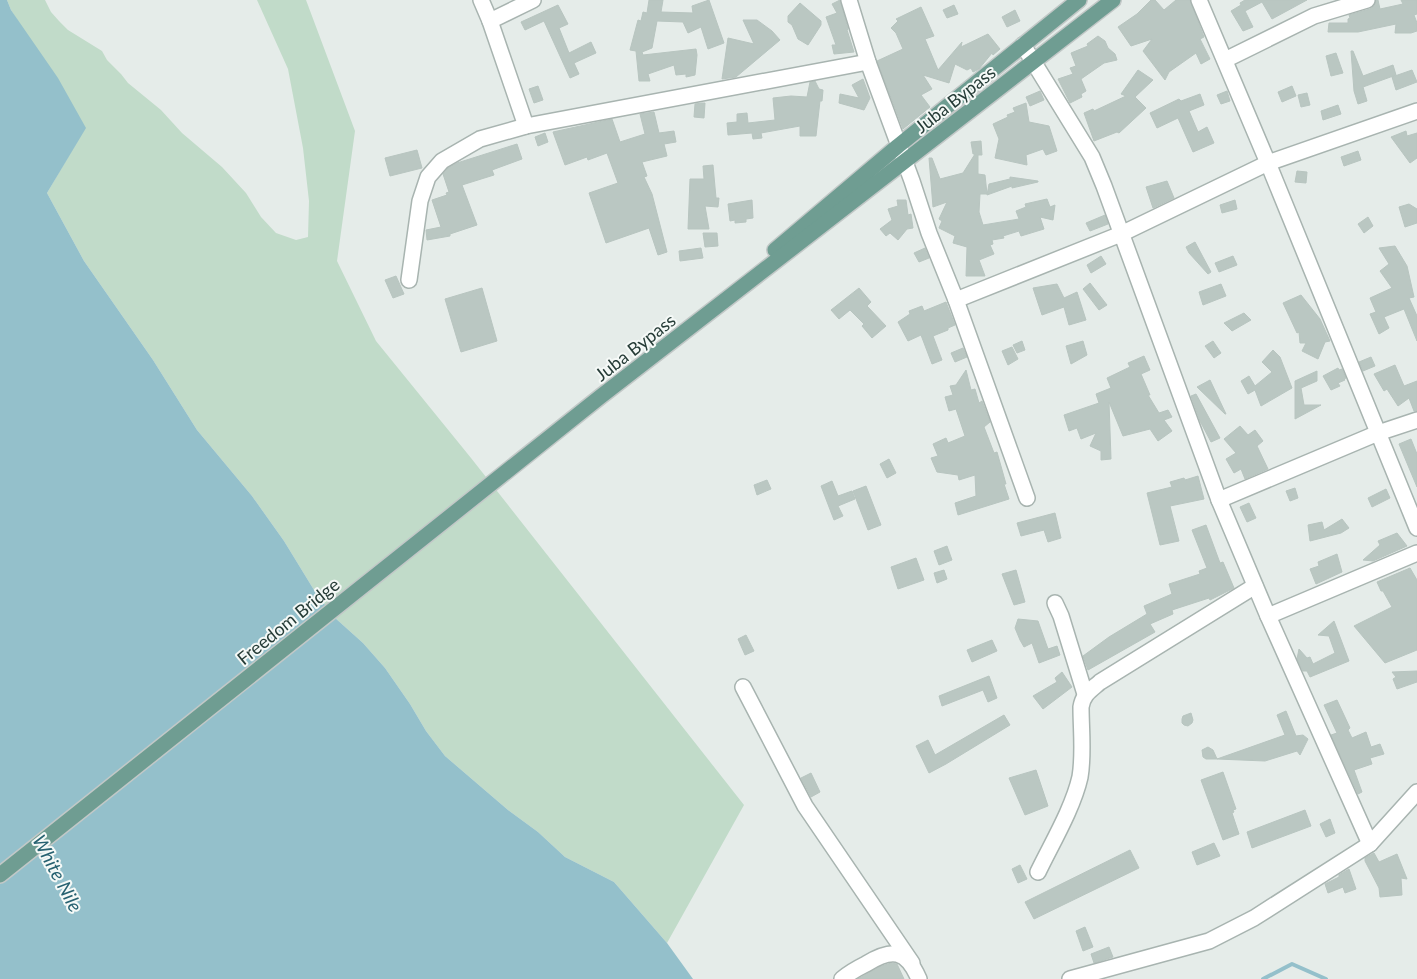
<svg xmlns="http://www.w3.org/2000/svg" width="1417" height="979" font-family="Lato,sans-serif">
<rect width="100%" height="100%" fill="#e5ece9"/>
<polygon fill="#c1dbc9" points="7,0 45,0 51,12 59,21 68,30 102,51 107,60 121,74 128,83 161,110 182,133 222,167 246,193 261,217 276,233 296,240 308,237 309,201 303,148 288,69 257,0 306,0 355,131 337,261 376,341 471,458 744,805 667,943 614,882 565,857 538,832 508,810 445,756 426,731 410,704 385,668 363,643 334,617 314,590 284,541 252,496 197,430 153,360 84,261 47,193 85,128 11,10"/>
<polygon fill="#94c0cb" points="0,0 7,0 11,10 58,78 86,128 47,193 84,261 153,360 197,430 252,496 284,541 314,590 334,617 363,643 385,668 410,704 426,731 445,756 508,810 538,832 565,857 614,882 667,943 693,979 0,979"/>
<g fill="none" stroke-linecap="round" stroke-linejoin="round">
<polyline stroke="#94c0cb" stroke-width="4" points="1263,979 1292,964 1326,979"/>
</g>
<g fill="#bac7c2" stroke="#b8c5c0">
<polygon points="649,0 663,0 661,12 693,13 692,6 709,0 724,43 708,49 701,27 688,33 683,22 657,21 652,48 642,52 643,55 696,49 697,55 695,75 686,77 686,74 676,75 674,65 648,74 650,81 639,81 636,51 630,50 638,20 641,21 643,12 647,13"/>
<polygon points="840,0 848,29 847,30 854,52 834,54 832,45 836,45 826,17 837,13 832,4"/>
<polygon points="1151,0 1155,0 1164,10 1176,0 1190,0 1204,37 1200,39 1210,59 1201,64 1196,53 1169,72 1165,80 1143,51 1152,39 1131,46 1118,27 1137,14"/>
<polygon points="1245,0 1307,0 1272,19 1262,2 1245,11 1253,27 1243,31 1231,11 1241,5 1240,3"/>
<polygon points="1376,0 1378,0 1380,9 1403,4 1401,0 1417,0 1417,14 1414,15 1417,23 1417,31 1411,33 1395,33 1396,24 1358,32 1328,32 1329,23 1348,23 1348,19 1350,18 1349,15 1370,9 1374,6"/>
<polygon points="800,3 821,21 821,25 808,45 798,39 792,25 788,22 788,16"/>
<polygon points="558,5 568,24 559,28 569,53 591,42 596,53 574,63 579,74 570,78 544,21 525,30 521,22"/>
<polygon points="954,5 958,14 947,18 943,10"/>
<polygon points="921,7 934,36 925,39 938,70 962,42 961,47 988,34 1000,49 993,55 992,53 979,69 973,72 971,68 967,70 955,64 949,83 923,75 932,89 921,95 930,107 903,129 877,61 903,49 896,33 891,28 898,21 896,19"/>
<polygon points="1015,10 1020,21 1007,27 1002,17"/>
<polygon points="743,20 757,20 772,31 780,40 736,77 722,79 728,38 754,44"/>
<polygon points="1098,36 1105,41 1108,48 1115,54 1117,60 1104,63 1081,79 1086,91 1081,94 1082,97 1070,103 1058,79 1073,74 1070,68 1076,66 1071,53 1088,46 1087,44"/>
<polygon points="1351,51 1353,51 1363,76 1393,65 1396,75 1363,87 1367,101 1358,104 1354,91"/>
<polygon points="1336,53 1343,73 1331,76 1326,56"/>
<polygon points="1138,70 1153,80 1135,97 1146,108 1119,133 1117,132 1094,141 1084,113 1093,109 1094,111 1126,96 1121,94"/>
<polygon points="1412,70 1417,82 1396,90 1392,77"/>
<polygon points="863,79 870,98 864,110 839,103 840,94 859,98 852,85"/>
<polygon points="815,81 819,89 823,90 822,101 820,101 816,136 800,136 800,126 761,133 762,138 753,139 752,133 728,135 727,123 737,122 737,114 747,113 748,123 775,120 773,98 791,96 807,97 810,82"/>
<polygon points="538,86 543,100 534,103 529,89"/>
<polygon points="1292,86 1296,96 1282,102 1278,92"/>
<polygon points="1040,91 1044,100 1030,106 1026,97"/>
<polygon points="1227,91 1230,101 1221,104 1217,95"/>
<polygon points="1307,93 1310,105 1301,107 1298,95"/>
<polygon points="1200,94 1204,105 1189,111 1198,132 1207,127 1214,143 1193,152 1178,118 1157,128 1150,113 1179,99 1181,101"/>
<polygon points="702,103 705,103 704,118 694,117 695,104"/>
<polygon points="1026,103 1029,122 1049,126 1057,151 1046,155 1043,149 1026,155 1027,165 995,158 999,139 993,124 1008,117 1007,115 1015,112 1013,108"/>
<polygon points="1338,105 1341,114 1323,120 1321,111"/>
<polygon points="654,112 659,133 674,131 676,142 664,144 667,156 642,162 647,176 644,177 652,194 667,252 658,255 649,228 606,243 589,193 618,183 607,153 588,160 587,157 565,165 553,132 612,119 620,142 645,134 640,114"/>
<polygon points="1406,131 1407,136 1417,133 1417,158 1410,163 1391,137"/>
<polygon points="545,133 548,142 538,146 535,137"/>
<polygon points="981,141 982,155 978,155 978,174 985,175 987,194 980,194 979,212 983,225 1019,219 1016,211 1026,207 1025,204 1047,199 1050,207 1055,205 1053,220 1040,217 1044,229 1021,236 1019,231 1003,236 1004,238 992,240 993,244 990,245 994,254 979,260 985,276 966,276 967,247 953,243 955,236 939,228 942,221 939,219 947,202 933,207 929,158 932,158 940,179 963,173 975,154 973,154 971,142"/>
<polygon points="517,144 522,159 492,170 494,175 462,185 477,225 450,234 450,236 427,240 426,230 441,227 432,200 447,195 446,193 449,192 443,174 448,168 457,163"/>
<polygon points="417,150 422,168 390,176 385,158"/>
<polygon points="1358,151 1361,160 1344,166 1341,157"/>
<polygon points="713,165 716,198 719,198 718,207 705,206 709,229 688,229 690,179 704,179 703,166"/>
<polygon points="1297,171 1307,172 1306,183 1295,182"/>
<polygon points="1010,177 1038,181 1038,182 1012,188 1012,186 987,195 989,184 1010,179"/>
<polygon points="1167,181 1174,198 1153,208 1146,187"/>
<polygon points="752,200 753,218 746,219 746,222 735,223 735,220 730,221 728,204"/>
<polygon points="897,200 906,200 908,215 911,214 913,228 907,229 898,240 890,233 886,236 880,229 892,220 888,209 898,206"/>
<polygon points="1235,200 1237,209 1222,213 1220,205"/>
<polygon points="1409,204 1417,209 1417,223 1405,227 1399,207"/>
<polygon points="1105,215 1108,224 1090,231 1086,223"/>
<polygon points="1368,217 1373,226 1364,233 1358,224"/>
<polygon points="703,233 717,233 718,246 705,247"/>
<polygon points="1195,242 1211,272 1208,274 1189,253 1186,247"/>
<polygon points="1395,246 1407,266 1414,297 1409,298 1417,316 1417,341 1404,309 1384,317 1389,328 1379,334 1370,314 1376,312 1370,298 1392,288 1380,271 1389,264 1379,248"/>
<polygon points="701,248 703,258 680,261 679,251"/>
<polygon points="925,248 929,258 919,262 914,253"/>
<polygon points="1101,256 1106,264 1091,273 1087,265"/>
<polygon points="1233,256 1237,265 1219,272 1215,263"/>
<polygon points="396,276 404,294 393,298 385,280"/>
<polygon points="1090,283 1107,305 1099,310 1083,289"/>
<polygon points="1057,284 1064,298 1077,292 1086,320 1069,325 1064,307 1042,315 1033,288"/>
<polygon points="1221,284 1226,296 1203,305 1199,292"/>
<polygon points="482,288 497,341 461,352 445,299"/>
<polygon points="859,288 871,302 867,306 886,326 872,338 862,326 864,324 850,310 839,319 831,310"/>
<polygon points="1301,295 1320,319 1330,341 1325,342 1318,359 1302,351 1306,343 1300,343 1299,332 1297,333 1283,303"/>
<polygon points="946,302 955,325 948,328 948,330 933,336 942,360 932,364 921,335 908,341 898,322 910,314 909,311 922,306 924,311"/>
<polygon points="1244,313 1251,320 1232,331 1224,323"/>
<polygon points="1022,341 1025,350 1017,353 1013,345"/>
<polygon points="1083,341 1087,355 1071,364 1066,346"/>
<polygon points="1213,341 1221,353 1214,358 1205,346"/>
<polygon points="1012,347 1018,359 1008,365 1002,351"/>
<polygon points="963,348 967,357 955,362 951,353"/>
<polygon points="1273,350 1280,357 1292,388 1261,406 1255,390 1248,394 1241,381 1249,376 1255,386 1272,372 1262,362"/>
<polygon points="1144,356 1150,370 1141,374 1150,395 1148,395 1159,413 1168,410 1172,417 1164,420 1172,431 1158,441 1150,429 1123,436 1109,402 1111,459 1101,460 1101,451 1090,446 1096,433 1081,439 1077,428 1069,431 1064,415 1099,403 1096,394 1111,388 1107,378 1130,367 1128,363"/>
<polygon points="1371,357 1375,366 1363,371 1359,362"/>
<polygon points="1395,365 1404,386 1417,381 1417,411 1414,411 1409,398 1398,406 1387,389 1384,391 1374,374"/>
<polygon points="1338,368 1339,370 1342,369 1346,378 1344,379 1345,380 1338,383 1340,386 1331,390 1323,376"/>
<polygon points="966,370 971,390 975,389 979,403 982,401 990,422 984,427 994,453 997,452 1006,484 1004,484 1009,499 958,515 955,503 976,496 975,475 959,480 958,475 937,472 931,458 938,456 933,444 946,438 948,443 965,436 956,409 949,411 945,397 953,395 950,386 956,385"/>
<polygon points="1317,371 1317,381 1301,388 1304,405 1321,405 1295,419 1295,381"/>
<polygon points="1210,380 1226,414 1225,414 1197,387"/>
<polygon points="1196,394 1220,438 1211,442 1200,421 1191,396"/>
<polygon points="1240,426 1248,435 1255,430 1263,441 1257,446 1268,469 1245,479 1241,469 1234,473 1226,459 1236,453 1224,439"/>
<polygon points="1411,439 1417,454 1417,487 1399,444"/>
<polygon points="889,459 896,473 887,478 880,464"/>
<polygon points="1198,476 1204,499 1170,506 1179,541 1160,545 1147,493 1172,487 1170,482 1184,478 1185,480"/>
<polygon points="767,480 771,489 757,495 754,485"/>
<polygon points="832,481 838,496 852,491 855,499 838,506 843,516 834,520 821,486"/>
<polygon points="866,486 881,525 868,530 853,491"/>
<polygon points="1295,488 1298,498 1290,501 1286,491"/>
<polygon points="1386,489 1390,498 1372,507 1368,498"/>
<polygon points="1249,503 1256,518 1247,522 1240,507"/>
<polygon points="1055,513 1061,538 1048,542 1044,530 1021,536 1017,523"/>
<polygon points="1342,519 1349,528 1341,533 1310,541 1308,525 1322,522 1324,530"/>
<polygon points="1206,525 1220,563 1223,562 1234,588 1210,600 1209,598 1172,610 1173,614 1150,624 1155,632 1088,670 1083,656 1109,637 1147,614 1144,606 1172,594 1169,584 1200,574 1199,571 1207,568 1192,530"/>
<polygon points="1397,533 1407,546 1373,561 1363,560 1380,545 1378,541"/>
<polygon points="947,546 952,560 939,565 934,551"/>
<polygon points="1337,554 1342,572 1316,584 1310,569 1319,566 1318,562"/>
<polygon points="916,558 924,580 898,589 891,567"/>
<polygon points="1410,568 1417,580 1417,650 1385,663 1354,626 1392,607 1383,591 1381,591 1377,582"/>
<polygon points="944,570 947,579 937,583 934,573"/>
<polygon points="1016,570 1025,602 1014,605 1002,574"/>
<polygon points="1018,619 1038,621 1048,649 1057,646 1060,655 1039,663 1032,643 1024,647 1020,640 1015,628"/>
<polygon points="1334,621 1349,661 1310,677 1307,671 1303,671 1297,659 1299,649 1307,658 1310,657 1313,664 1335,653 1329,636 1318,635"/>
<polygon points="746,635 754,651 745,655 738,639"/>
<polygon points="992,640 997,651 972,662 967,650"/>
<polygon points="1417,671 1417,682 1397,689 1393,679 1396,677 1392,672"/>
<polygon points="1062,672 1072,687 1043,709 1033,696 1057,682 1055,678"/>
<polygon points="989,676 997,698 988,702 983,690 942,706 939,696"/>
<polygon points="1337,700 1350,728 1348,730 1352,738 1366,732 1371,747 1380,744 1384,754 1370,758 1372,764 1354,770 1362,792 1358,794 1331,735 1337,733 1324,705"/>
<polygon points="1286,711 1296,736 1303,735 1308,739 1300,755 1297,751 1265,761 1217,759 1285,735 1277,715"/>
<polygon points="1191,713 1193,720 1192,723 1188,726 1184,725 1182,723 1182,719 1183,716"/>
<polygon points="1004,715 1010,725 946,764 929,773 916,746 928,740 935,755"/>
<polygon points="1208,747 1213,750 1217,759 1206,759 1203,757 1202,750"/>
<polygon points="1036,770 1048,806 1025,815 1009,778"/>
<polygon points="1223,772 1236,809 1233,810 1234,812 1232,813 1239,834 1223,840 1201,780"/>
<polygon points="811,773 820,792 811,797 801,778"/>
<polygon points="1305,810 1311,826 1252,848 1247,832"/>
<polygon points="1330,819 1335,833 1326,837 1320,824"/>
<polygon points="1214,843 1220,856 1197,865 1192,852"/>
<polygon points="1130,850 1139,868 1034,919 1025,902"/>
<polygon points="1374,853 1379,862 1397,854 1407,879 1401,878 1402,895 1380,897 1379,888 1365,861 1365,858"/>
<polygon points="1020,865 1027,879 1018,883 1012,869"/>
<polygon points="1349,869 1356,889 1345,893 1343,887 1328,893 1325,884 1339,877 1339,875"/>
<polygon points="1085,927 1093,947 1083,951 1076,931"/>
<polygon points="1109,947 1113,957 1094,963 1091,954"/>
<polygon points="891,963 897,964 904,979 858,979 879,967"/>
</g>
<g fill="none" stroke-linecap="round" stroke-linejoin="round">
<defs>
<g id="minor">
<polyline points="481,0 490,21 526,126"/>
<polyline points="849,0 868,62 912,181 929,233 956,300 1027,498"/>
<polyline points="1199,0 1268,163 1417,528"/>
<polyline points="490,21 533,0"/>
<polyline points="1023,45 1092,157 1104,186 1219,500 1268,616 1370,844"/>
<polyline points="1225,60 1314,16 1367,0"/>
<polyline points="409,280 420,201 428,177 442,161 480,139 526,126 868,62"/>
<polyline points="956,300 1121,234 1268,163 1417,111"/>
<polyline points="1219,500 1378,433 1417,420"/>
<polyline points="1055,603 1061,616 1085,694"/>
<polyline points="1268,616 1417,553"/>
<polyline points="743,687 805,806 912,963"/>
<path d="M 1038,872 C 1052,843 1073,808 1080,777 C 1084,754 1081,730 1081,707 C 1083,694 1091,690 1100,682 L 1255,586"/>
<path d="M 842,979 C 849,973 858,968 866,964 C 892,948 906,949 919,979"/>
<polyline points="1070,979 1209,941 1254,918 1370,844 1417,792"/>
</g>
<g id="major">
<polyline points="775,250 898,146 1079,0"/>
<polyline points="0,875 600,397 1113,0"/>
</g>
</defs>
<use href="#minor" stroke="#a8b4b0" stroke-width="18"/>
<use href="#major" stroke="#c2c8c7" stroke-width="18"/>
<use href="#minor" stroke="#fff" stroke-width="15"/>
<use href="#major" stroke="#6f9d92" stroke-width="15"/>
</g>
<g text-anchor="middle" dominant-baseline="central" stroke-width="4" stroke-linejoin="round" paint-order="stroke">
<g font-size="18" fill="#263c37" stroke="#f5f9f7">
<text transform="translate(955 99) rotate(-38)">Juba Bypass</text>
<text transform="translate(635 347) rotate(-38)">Juba Bypass</text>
<text transform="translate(288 621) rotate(-39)">Freedom Bridge</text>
</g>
<g font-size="19" font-style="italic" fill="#276271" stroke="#f5f9f7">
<text transform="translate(58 873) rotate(62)">White Nile</text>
</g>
</g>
</svg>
